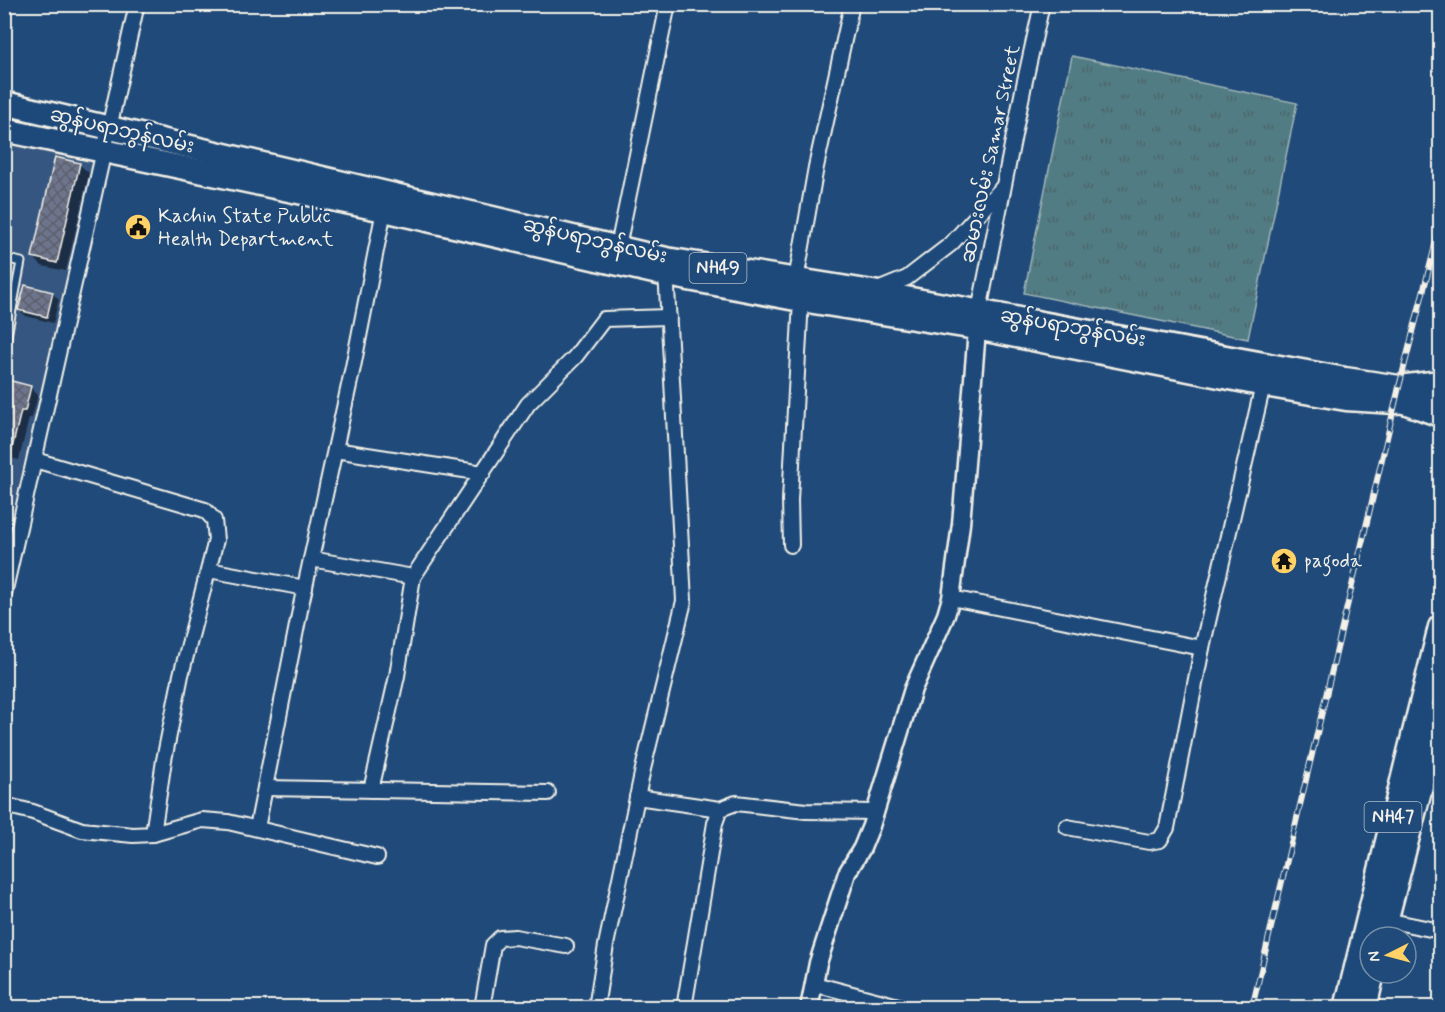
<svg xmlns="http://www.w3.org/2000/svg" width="1445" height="1012" font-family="Mynerve,'Noto Sans Myanmar',sans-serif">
<defs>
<pattern id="grass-tufts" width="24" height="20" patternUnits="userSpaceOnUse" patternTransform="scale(1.5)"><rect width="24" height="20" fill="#517c84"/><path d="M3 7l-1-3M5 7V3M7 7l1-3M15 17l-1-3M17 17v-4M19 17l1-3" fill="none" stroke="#4d6568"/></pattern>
<pattern id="building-cross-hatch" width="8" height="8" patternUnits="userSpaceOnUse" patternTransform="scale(1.5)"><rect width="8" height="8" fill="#6d758d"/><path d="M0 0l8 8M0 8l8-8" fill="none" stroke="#5b5e6a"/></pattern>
</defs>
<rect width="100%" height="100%" fill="#1f4a7a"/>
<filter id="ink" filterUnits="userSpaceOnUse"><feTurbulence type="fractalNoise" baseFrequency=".0167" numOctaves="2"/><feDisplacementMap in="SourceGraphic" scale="12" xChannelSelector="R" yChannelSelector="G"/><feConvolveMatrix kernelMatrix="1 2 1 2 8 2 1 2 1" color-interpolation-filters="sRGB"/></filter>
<g filter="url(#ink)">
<polygon fill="#365780" points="5,130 105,150 5,543"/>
<polygon fill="url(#grass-tufts)" stroke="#a2b6b6" stroke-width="1.5" points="1072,56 1297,103 1248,339 1024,293"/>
<g fill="#0007">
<polygon points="80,165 89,173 66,271 42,266 33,257"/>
<polygon points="52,293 59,300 53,323 26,316 19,310"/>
<polygon points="4,296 8,297 16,304 4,360"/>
<polygon points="4,381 30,387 38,395 32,418 29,418 19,460 4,457"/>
</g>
<g fill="url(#building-cross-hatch)" stroke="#f4f1e8" stroke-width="1.5">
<polygon points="55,157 80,163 57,263 32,257"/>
<polygon points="25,285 53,292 47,317 18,310"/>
<polygon points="4,379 31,386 25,411 21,411 8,465 4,465"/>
</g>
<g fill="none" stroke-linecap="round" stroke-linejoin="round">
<defs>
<polyline id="service" points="4,258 21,262 4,352"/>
<g id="minor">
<polyline points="618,247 668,4"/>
<polyline points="875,291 907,278 951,244 1003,187"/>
<polyline points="979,311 1024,85 1042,4"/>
<polyline points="335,450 483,473"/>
<polyline points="791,545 790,500 801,300 796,280 816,167 852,4"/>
<polyline points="311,559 413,577 528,404 575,357 604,319 669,317"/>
<polyline points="209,570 305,588"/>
<polyline points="4,594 137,4"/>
<polyline points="951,598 1202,648"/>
<polyline points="265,788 548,793"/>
<polyline points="371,790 397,676 413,577"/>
<polyline points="637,797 720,809 736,803 806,811 876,812"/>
<polyline points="4,805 33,812 82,830 133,835 153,834 164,760 181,675 216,540 214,520 205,510 35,460"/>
<polyline points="1067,827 1149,842 1160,840 1167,828 1202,648 1263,385"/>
<polyline points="257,828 301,605 353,367 384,210"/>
<polyline points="153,834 202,820 228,822 377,857"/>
<polyline points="1386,920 1440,931"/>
<polyline points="814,984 906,1008"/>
<polyline points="482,1008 493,945 500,938 515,937 566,946"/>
<polyline points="596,1008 606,945 643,769 684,601 666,270"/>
<polyline points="684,1008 715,823 720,809"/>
</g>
<polyline id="tertiary" points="809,1008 818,963 847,873 862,848 871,826 913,689 946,615 951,598 961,524 978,318"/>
<g id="trunk">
<polyline points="4,103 666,259 873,292 1345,379 1399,387 1440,382"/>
<polyline points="4,130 384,210 667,275 801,300 976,328 1270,386 1346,399 1395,402 1428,399"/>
<polyline points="1404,402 1440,415"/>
<polyline points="1382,937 1440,713"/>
<polyline points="1346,1008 1440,627"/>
<polyline points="1365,1008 1373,973"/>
</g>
</defs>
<use href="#service" stroke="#f4f1e8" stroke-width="11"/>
<use href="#minor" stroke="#f4f1e8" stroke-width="18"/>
<use href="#tertiary" stroke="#f4f1e8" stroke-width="21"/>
<use href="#trunk" stroke="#f4f1e8" stroke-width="27"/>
<use href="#service" stroke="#1f4a7a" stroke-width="7"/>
<use href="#minor" stroke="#1f4a7a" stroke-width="14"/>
<use href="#tertiary" stroke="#1f4a7a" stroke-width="16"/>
<use href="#trunk" stroke="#1f4a7a" stroke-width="22"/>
<defs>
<polyline id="rail" points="1252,1008 1399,387 1440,226"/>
</defs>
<use href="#rail" stroke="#f4f1e8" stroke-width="6"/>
<use href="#rail" stroke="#1f4a7a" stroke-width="4" stroke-dasharray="11" stroke-linecap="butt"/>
</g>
</g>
<defs>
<symbol id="civic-disc" viewBox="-11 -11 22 22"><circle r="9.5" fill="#ffd166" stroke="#1f4a7a"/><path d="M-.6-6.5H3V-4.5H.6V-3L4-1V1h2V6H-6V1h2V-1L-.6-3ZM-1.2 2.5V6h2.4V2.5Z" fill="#111"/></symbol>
<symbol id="temple-disc" viewBox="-11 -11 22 22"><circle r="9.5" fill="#ffd166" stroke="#1f4a7a"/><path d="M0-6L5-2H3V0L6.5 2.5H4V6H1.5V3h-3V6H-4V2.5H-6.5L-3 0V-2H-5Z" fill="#111"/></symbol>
</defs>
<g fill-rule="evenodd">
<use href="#civic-disc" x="123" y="212" width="30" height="30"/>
<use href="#temple-disc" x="1269" y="546" width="30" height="30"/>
</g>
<g text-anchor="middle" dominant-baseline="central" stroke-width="4.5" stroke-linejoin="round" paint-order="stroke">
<g fill="#1f4a7a" stroke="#b4bfc7" stroke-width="1.5">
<rect x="689.5" y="253" width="57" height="30" rx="4.5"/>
<rect x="1364.5" y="802" width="57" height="30" rx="4.5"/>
</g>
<g font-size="18" font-weight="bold" fill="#f4f1e8">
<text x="718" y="268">NH49</text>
<text x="1393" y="817">NH47</text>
</g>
<g font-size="20" fill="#f4f1e8" stroke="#1f4a7a">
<text transform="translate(122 131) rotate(13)">ဆွန်ပရာဘွန်လမ်း</text>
<text transform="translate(991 154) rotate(-78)">ဆမားလမ်း Samar Street</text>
<text transform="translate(595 241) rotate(13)">ဆွန်ပရာဘွန်လမ်း</text>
<text transform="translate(1073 328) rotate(10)">ဆွန်ပရာဘွန်လမ်း</text>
</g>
<g font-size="20" fill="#f4f1e8" stroke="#1f4a7a" text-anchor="start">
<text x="158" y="216">Kachin State Public<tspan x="158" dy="23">Health Department</tspan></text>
<text x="1304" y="561">pagoda</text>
</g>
</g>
<rect width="1445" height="1012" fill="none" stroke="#1f4a7a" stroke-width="24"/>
<rect x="12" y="12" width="1421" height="988" fill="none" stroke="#f4f1e8" stroke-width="2" filter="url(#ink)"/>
<g transform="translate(1388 955) rotate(264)"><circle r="28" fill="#1f4a7a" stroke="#748da6" stroke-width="1.5"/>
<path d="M0-4.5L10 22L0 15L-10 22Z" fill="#ffd166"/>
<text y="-9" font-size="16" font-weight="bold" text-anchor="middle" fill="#f4f1e8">N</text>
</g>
</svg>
